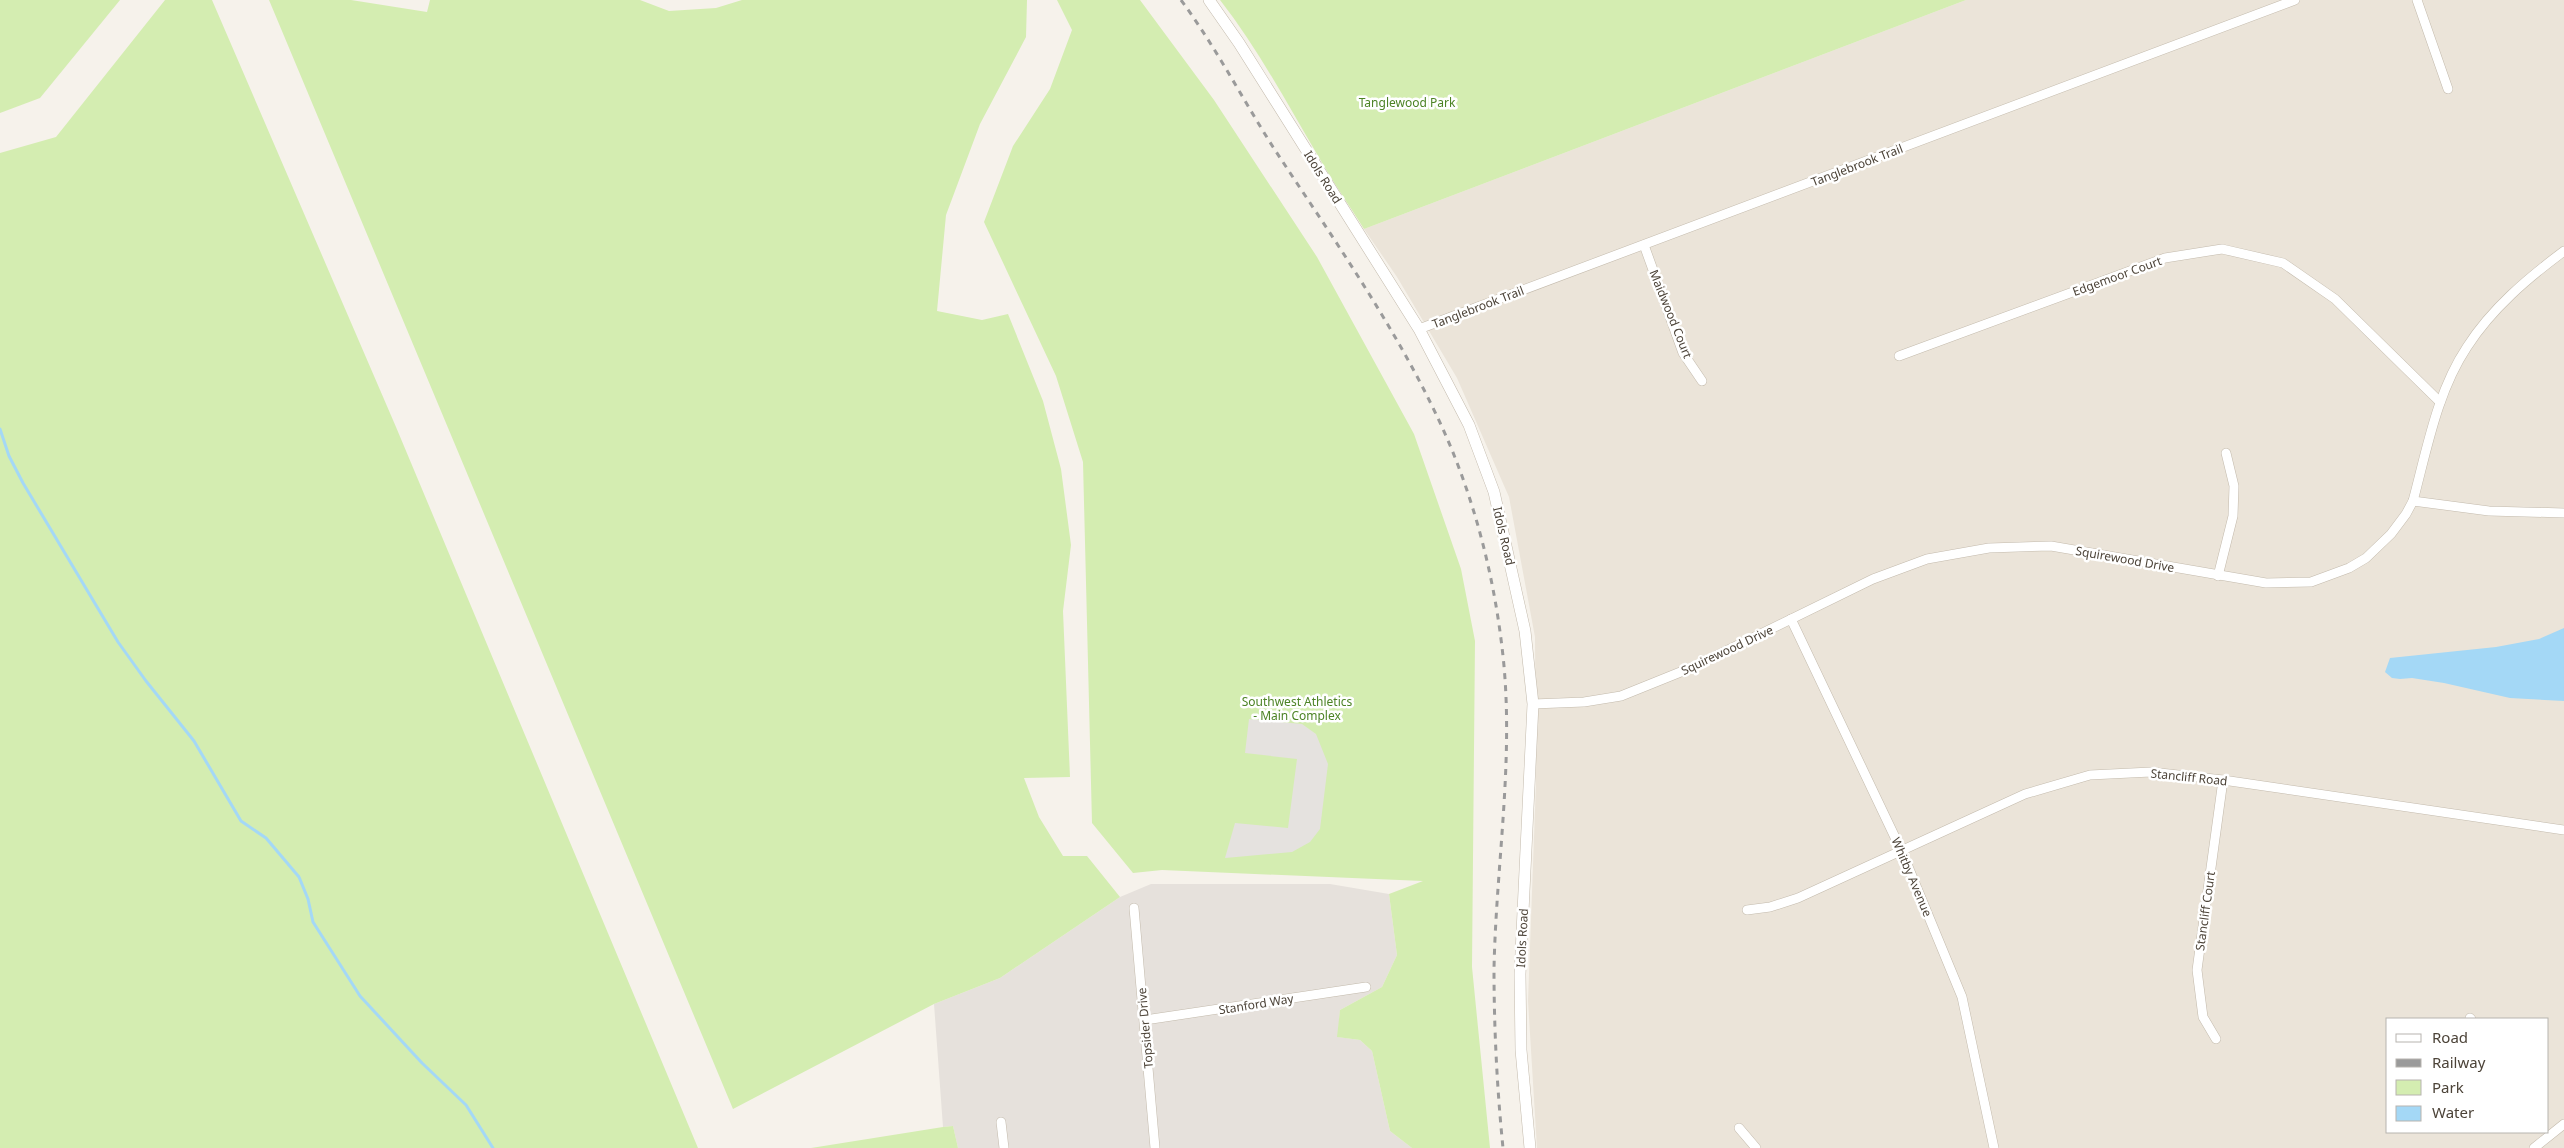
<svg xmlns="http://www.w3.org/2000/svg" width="2564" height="1148" font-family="'Noto Sans',sans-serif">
<rect width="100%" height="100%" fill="#f6f2eb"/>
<path fill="#ebe4d9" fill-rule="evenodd" d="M 1966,0 L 2564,0 L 2564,1148 L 1537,1148 L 1528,1001 L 1536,783 L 1535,637 L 1509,497 L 1457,378 L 1397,277 L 1364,229 ZM 2388,1019 L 2548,1019 L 2548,1132 L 2388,1132 Z"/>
<polygon fill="#e6e1dc" points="1151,884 1330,884 1389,894 1397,955 1382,987 1340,1010 1338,1037 1360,1040 1372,1051 1390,1131 1412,1148 958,1148 953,1126 943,1127 934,1004 1000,978 1120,897"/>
<g fill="#d4edb1">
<polygon points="0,0 120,0 40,98 0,113"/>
<polygon points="165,0 212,0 396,427 698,1148 0,1148 0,153 56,137"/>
<polygon points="269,0 351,0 427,12 430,0 640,0 669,11 716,8 742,0 1027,0 1026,37 980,124 946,215 937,311 982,320 1008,314 1043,401 1061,469 1071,545 1063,611 1070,777 1024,778 1039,817 1063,856 1087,856 1120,897 1000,978 934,1004 733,1109"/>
<polygon points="1057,0 1140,0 1214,100 1317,257 1414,434 1461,569 1475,641 1472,967 1490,1148 1412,1148 1390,1131 1372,1051 1360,1040 1337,1037 1340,1010 1382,987 1397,955 1389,894 1423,881 1162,870 1133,873 1092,823 1083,462 1056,376 984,222 1013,146 1050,89 1072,30"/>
<path d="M 1220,0 L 1966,0 L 1364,229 C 1350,206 1334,184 1321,161 C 1289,107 1259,50 1220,0 Z"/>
<polygon points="953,1126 958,1148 811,1148 943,1127"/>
</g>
<polygon fill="#e5e2df" points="1249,719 1302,724 1316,734 1328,764 1320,829 1310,842 1292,852 1225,858 1235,823 1288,828 1297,759 1245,753"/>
<polygon fill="#a4d8f6" points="2564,628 2564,701 2510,698 2444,683 2412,678 2400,679 2392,678 2385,672 2390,658 2496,647 2539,639"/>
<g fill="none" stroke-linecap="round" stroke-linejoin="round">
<polyline stroke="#a4d8f6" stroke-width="3" points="0,429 9,456 23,483 118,642 146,681 194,741 241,821 266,838 299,877 308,899 313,922 360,996 422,1063 466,1105 493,1148"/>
<defs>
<g id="minor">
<polyline points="2417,0 2448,89"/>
<polyline points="1644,245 1683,353 1702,381"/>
<polyline points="1419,329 2295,0"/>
<polyline points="1899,356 2165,258 2222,249 2283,263 2335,299 2440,402"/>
<polyline points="2413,501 2489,511 2564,513"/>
<polyline points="2218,576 2233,516 2234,486 2226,453"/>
<polyline points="1791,619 1902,852 1962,997 1994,1148"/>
<path d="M 1533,704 L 1584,702 L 1621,696 L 1693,667 L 1873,579 L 1927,559 L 1989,548 L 2051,546 L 2266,583 L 2311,582 L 2349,568 L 2366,558 L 2391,534 L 2406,514 L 2413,501 C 2427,449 2437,392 2467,347 C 2492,308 2528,278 2564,251"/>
<polyline points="1134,908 1155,1148"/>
<polyline points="1747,910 1770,907 1798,898 2025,794 2090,775 2151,772 2223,780 2564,830"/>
<polyline points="2470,1018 2471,1019"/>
<polyline points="1145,1020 1366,987"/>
<polyline points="2216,1039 2203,1017 2197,970 2223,780"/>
<polyline points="1001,1122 1004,1148"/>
<polyline points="1739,1128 1756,1148"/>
<polyline points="2534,1148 2564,1124"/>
</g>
<polyline id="tertiary" points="1209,0 1239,43 1419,329 1469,425 1494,492 1525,631 1533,704 1520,974 1521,1050 1530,1148"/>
</defs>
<use href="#minor" stroke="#c3baac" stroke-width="10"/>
<use href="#tertiary" stroke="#c3baac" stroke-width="12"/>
<use href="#minor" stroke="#fff" stroke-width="9"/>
<use href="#tertiary" stroke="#fff" stroke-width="11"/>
<path stroke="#9a9a9a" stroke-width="3" stroke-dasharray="6 6" stroke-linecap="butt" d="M 1181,0 C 1215,46 1242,98 1273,147 C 1336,243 1408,344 1452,450 C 1480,519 1497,592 1504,666 C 1513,767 1496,868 1494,969 C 1494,1029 1497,1088 1503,1148"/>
</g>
<g text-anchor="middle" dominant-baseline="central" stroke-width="5" stroke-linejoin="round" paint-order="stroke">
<g font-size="12" fill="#4c8325" stroke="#fff">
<text x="1407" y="102">Tanglewood Park</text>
<text x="1297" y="701">Southwest Athletics<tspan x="1297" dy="14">- Main Complex</tspan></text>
</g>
<g font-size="12" fill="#4c4338" stroke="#fff">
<text transform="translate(1857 165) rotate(-21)">Tanglebrook Trail</text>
<text transform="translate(1323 177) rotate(58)">Idols Road</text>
<text transform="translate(2117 276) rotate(-20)">Edgemoor Court</text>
<text transform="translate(1478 307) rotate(-21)">Tanglebrook Trail</text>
<text transform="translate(1671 314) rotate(68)">Maidwood Court</text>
<text transform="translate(1504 536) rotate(77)">Idols Road</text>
<text transform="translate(2125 559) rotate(10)">Squirewood Drive</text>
<text transform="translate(1727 650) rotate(-25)">Squirewood Drive</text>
<text transform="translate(2189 777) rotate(6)">Stancliff Road</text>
<text transform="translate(1912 877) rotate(67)">Whitby Avenue</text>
<text transform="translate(2205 911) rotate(-82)">Stancliff Court</text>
<text transform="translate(1522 938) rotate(-87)">Idols Road</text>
<text transform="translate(1256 1004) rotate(-9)">Stanford Way</text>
<text transform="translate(1145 1028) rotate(-95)">Topsider Drive</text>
</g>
</g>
<rect x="2386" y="1018" width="162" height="115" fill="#ffffff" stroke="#b7b4af"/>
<rect x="2396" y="1034" width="25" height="8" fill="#ffffff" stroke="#b7b4af"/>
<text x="2432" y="1043" font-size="15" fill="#4c4338">Road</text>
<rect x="2396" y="1059" width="25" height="8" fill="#9a9a9a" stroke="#b7b4af"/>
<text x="2432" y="1068" font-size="15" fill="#4c4338">Railway</text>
<rect x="2396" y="1080" width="25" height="15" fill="#d4edb1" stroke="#b7b4af"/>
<text x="2432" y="1093" font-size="15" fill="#4c4338">Park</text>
<rect x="2396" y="1106" width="25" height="15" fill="#a4d8f6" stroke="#b7b4af"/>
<text x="2432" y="1118" font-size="15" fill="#4c4338">Water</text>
</svg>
